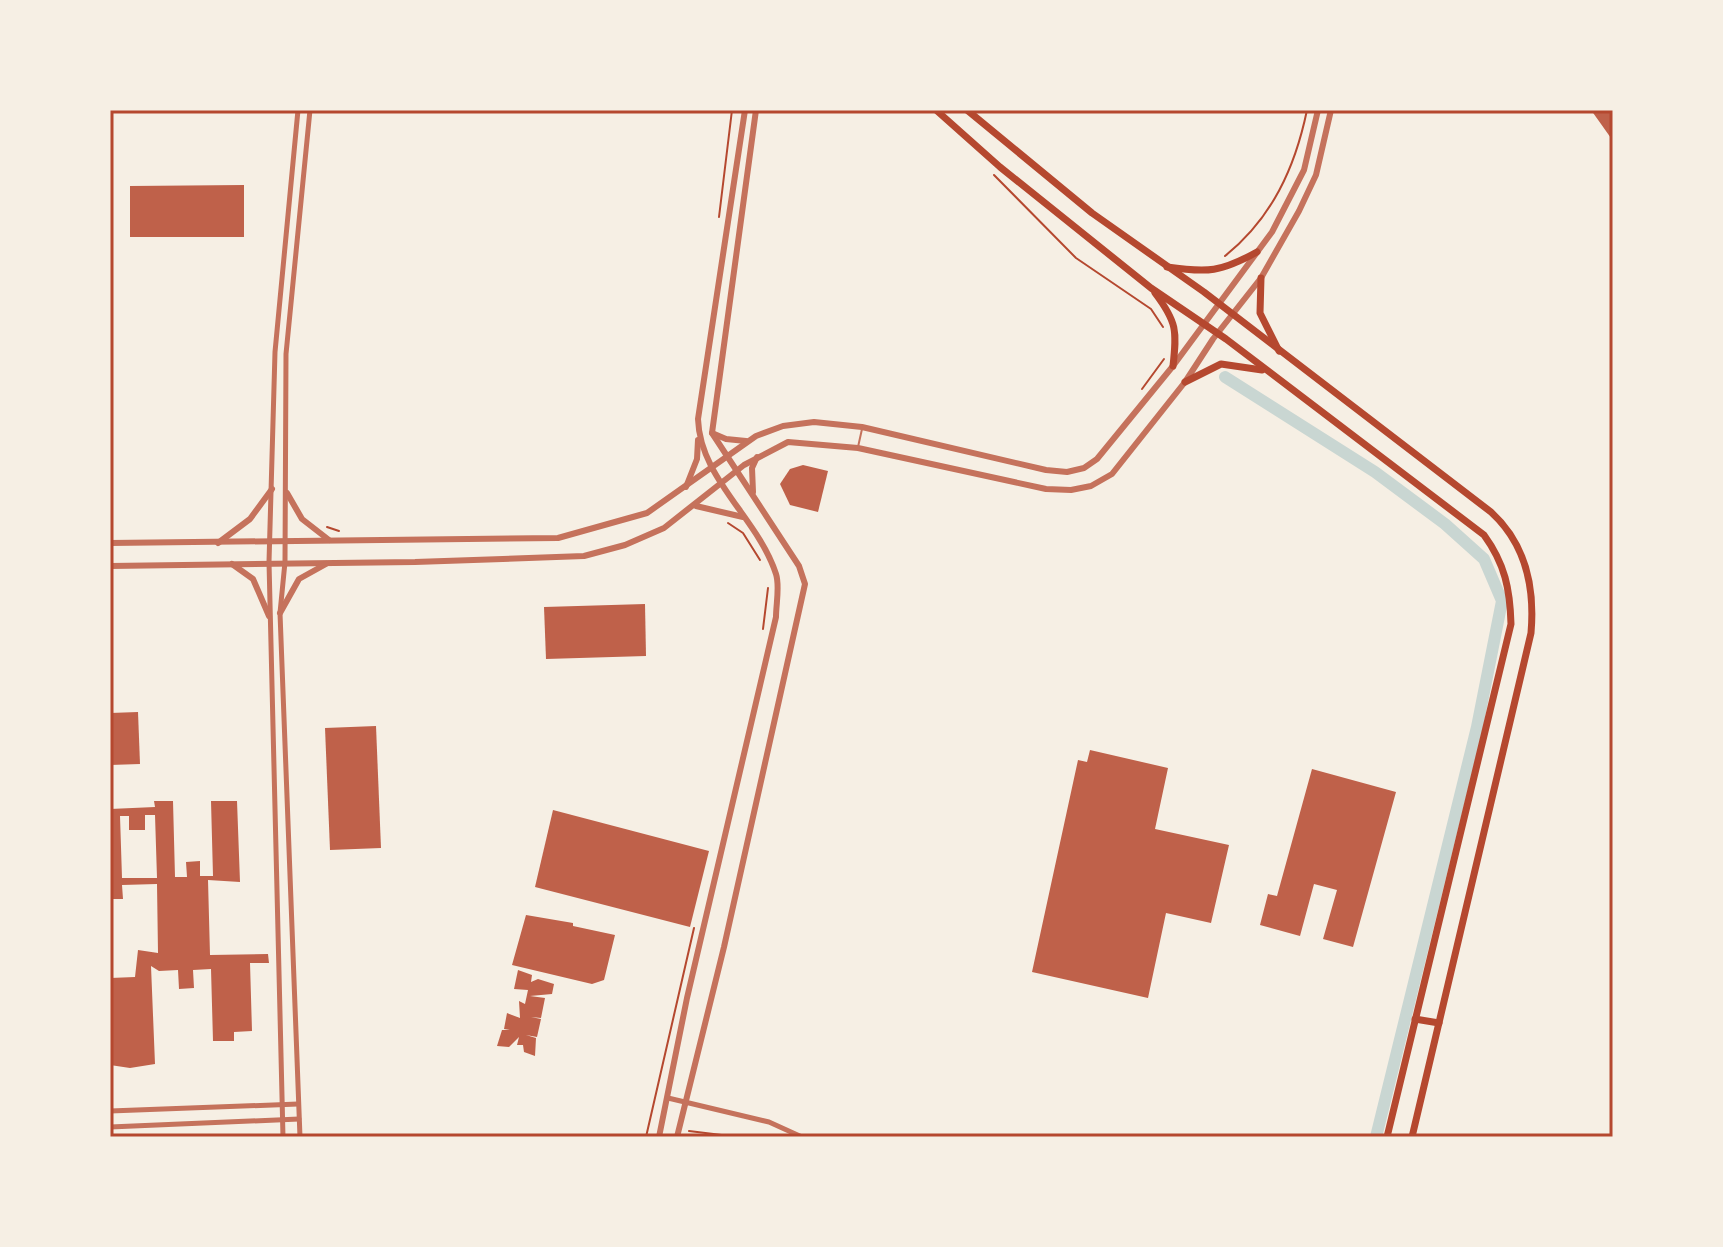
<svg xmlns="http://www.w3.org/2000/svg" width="1723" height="1247" font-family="'Open Sans',sans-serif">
<rect width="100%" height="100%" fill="#f6efe4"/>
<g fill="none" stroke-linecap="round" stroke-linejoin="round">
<polyline stroke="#c9d6d2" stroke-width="12" points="1225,377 1375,472 1445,524 1484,559 1502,601 1477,727 1376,1137"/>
</g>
<g fill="#bf614a" fill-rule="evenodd">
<polygon points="1591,110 1613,110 1613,141 1601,124"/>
<polygon points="244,185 244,237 130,237 130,186"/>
<polygon points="803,465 828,471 818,512 790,505 780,484 790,469"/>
<polygon points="645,604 646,656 546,659 544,607"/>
<polygon points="138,712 140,764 110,765 110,713"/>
<polygon points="376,726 381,848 330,850 325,728"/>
<polygon points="1090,750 1168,768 1155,829 1229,845 1211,923 1166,913 1148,998 1032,972 1078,760 1087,762"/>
<polygon points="1312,769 1396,792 1353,947 1323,939 1337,890 1314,884 1300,936 1260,925 1268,894 1277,896"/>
<path d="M 154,801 L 173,801 L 175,877 L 187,877 L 186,862 L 200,861 L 200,876 L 213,876 L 211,801 L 237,801 L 240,882 L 208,880 L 210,955 L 268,954 L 269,963 L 250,963 L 252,1031 L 234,1032 L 234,1041 L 213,1041 L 211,969 L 193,970 L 194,988 L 179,989 L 178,970 L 159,971 L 151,966 L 155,1064 L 130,1068 L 110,1065 L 110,978 L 135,977 L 138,950 L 158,953 L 157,884 L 122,885 L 123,899 L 110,899 L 110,809 L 155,807 ZM 145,815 L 155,815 L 157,878 L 122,878 L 120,816 L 129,816 L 129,830 L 145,830 Z"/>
<polygon points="553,810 709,851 690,927 535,887"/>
<polygon points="526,915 573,923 573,926 615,935 604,980 592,984 512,965"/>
<polygon points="518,970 532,975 531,982 538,979 554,984 552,994 530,996 545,998 541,1018 531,1017 541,1019 537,1037 526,1035 536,1038 535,1056 524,1052 523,1045 517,1045 519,1037 509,1047 497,1046 502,1030 510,1030 504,1029 507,1013 520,1018 519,1001 525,1004 528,990 514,989"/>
</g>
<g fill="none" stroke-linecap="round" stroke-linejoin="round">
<g stroke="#b5482f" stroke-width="2">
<polyline points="994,175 1076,258 1151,309 1163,327"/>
<polyline points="719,217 732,110"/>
<path d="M 1225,256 C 1272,218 1295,168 1307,110"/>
<polyline points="1142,389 1164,359"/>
<polyline points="728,523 743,533 760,560"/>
<polyline points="327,527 339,531"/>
<polyline points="763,629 768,588"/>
<polyline points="689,1131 738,1137"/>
<polyline points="646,1137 694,928"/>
</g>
<polyline stroke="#c5725c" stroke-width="2" points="858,447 862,429"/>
<g stroke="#c5725c" stroke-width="5">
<polyline points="668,1098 769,1122 802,1137"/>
<polyline points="110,1111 298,1104"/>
<polyline points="110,1127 299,1119"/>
<polyline points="283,1137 269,562 275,352 298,110"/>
<polyline points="300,1137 280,613 285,562 286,354 310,110"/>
</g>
<g stroke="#c5725c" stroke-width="6">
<polyline points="712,433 726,439 746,441"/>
<polyline points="686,487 697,459 698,440"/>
<polyline points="753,492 752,468 757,457"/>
<polyline points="287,493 302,519 329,540"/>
<polyline points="696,506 743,517"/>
<polyline points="110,543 558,538 647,513 756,436 783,426 814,422 862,427 1046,470 1067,472 1084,468 1097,459 1173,366 1272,232 1304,170 1318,110"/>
<polyline points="218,543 250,519 272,489"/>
<polyline points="232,564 253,579 269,616"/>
<polyline points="110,566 415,562 584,556 625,545 664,528 744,465 788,442 858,448 1046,489 1071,490 1091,486 1112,474 1185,382 1213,339 1261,278 1299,211 1316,175 1331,110"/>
<polyline points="280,613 299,579 326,564"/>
<path d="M 659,1137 L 687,998 L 776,617 C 776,604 780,586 776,574 C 758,518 700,479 698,419 L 745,110"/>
<polyline points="677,1137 724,947 805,584 799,566 712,433 756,110"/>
</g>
<g stroke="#b5482f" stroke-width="7">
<path d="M 936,110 L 1000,167 L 1151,288 L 1226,339 L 1484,535 C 1505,564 1510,589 1511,624 L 1387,1137"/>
<path d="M 967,110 L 1092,213 L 1204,292 L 1491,512 C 1526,544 1535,587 1531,633 L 1412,1137"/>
<path d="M 1167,267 C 1208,273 1221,272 1257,252"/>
<polyline points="1261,278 1260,313 1279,351"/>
<path d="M 1155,293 C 1177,322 1177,331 1173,366"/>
<polyline points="1185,382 1221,364 1262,370"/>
<polyline points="1415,1019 1439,1023"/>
</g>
</g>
<rect width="1723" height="1247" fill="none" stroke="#f6efe4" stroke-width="224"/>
<rect x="112" y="112" width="1499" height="1023" fill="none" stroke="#b5482f" stroke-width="3"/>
</svg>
